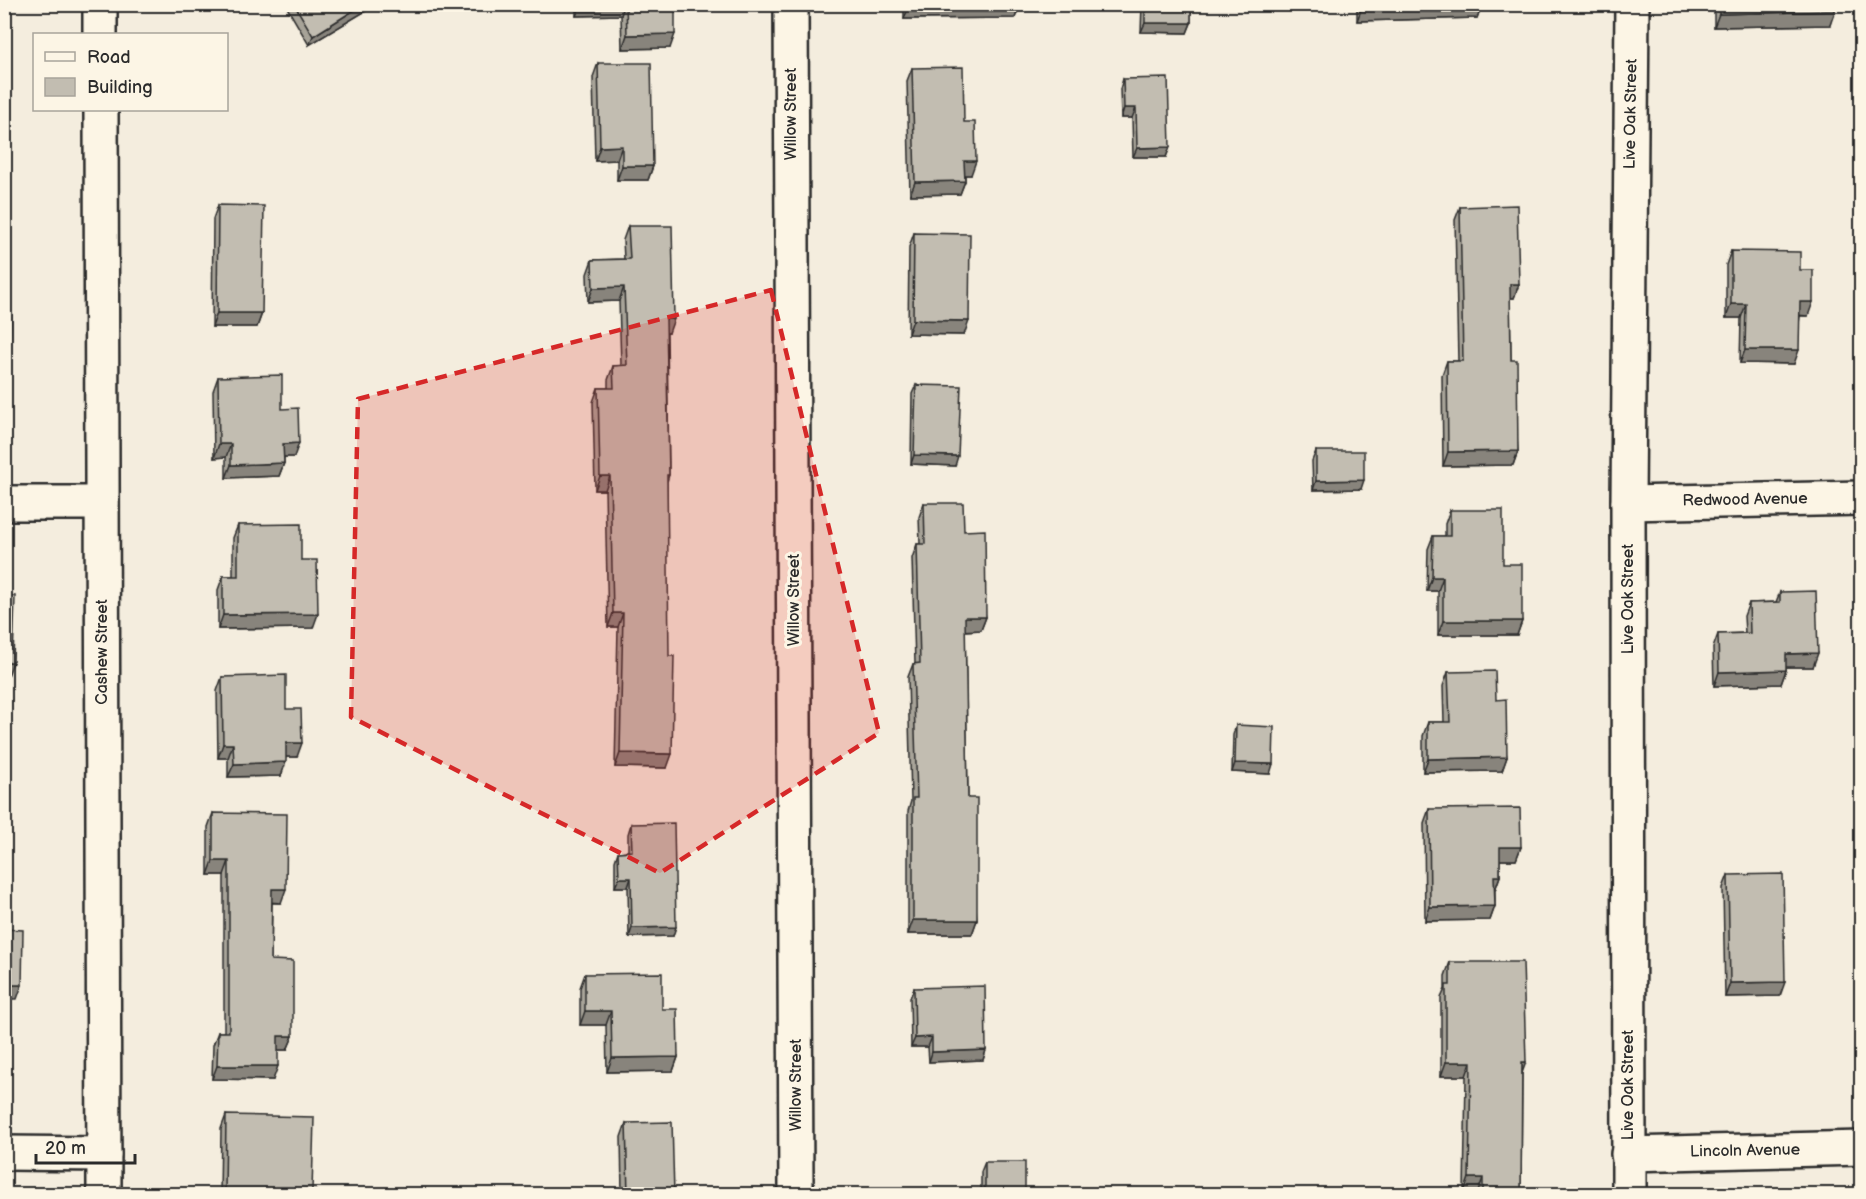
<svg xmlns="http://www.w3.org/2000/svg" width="1866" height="1199" font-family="'Balsamiq Sans',sans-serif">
<rect width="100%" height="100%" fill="#f4edde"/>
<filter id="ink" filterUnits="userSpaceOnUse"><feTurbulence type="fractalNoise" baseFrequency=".0167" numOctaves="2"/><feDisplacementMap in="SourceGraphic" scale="12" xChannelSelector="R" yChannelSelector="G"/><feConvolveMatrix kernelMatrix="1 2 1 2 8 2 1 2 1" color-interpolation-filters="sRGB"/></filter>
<g filter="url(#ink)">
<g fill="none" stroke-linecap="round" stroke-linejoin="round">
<defs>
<g id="minor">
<polyline points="100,4 100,34"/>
<polyline points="791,4 796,1194"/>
<polyline points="101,110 104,1194"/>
<polyline points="4,503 102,503"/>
<polyline points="1628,503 1862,498"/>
<polyline points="4,1153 104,1154"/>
<polyline points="1628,1154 1862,1148"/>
<polyline points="1629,1194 1628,503 1632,4"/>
</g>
</defs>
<use href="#minor" stroke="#2b2b2b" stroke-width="38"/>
<use href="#minor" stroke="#fcf5e5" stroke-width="33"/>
</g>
<g fill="#a7a398" stroke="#2b2b2b" stroke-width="1.5">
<polygon points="285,4 371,4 369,9 309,45"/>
<polygon points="576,4 675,4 670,48 622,49 621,15 576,16"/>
<polygon points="904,4 1020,4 1015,18 904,19"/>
<polygon points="1142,4 1191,4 1191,23 1187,33 1141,32"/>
<polygon points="1357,4 1482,4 1477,18 1357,21"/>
<polygon points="1714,4 1835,4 1830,25 1714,27"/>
<polygon points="598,63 653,166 648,180 617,180 617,160 595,161 593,77"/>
<polygon points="912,68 964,122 971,175 965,175 965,181 960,194 910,195 907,81"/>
<polygon points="1123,79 1170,147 1166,157 1133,157 1132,118 1121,118 1120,89"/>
<polygon points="218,205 262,313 257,327 212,327 213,219"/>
<polygon points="1460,207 1519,284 1514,298 1510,298 1511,360 1518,451 1513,465 1443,466 1442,375 1447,361 1458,361 1455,220"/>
<polygon points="628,226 669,333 667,333 669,475 667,482 667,768 615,767 618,627 608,627 605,490 595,490 593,402 598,388 608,388 608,380 613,366 621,366 619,301 588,302 587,274 592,260 624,259 623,240"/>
<polygon points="914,233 964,335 908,334 909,247"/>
<polygon points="1731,251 1800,270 1808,316 1800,316 1794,364 1740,363 1741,318 1726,318 1726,265"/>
<polygon points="218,377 282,409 294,457 284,457 284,463 279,476 226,478 226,457 214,458 213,391"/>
<polygon points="916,385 955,466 911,464 912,394"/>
<polygon points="1316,451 1361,489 1313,490 1312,461"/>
<polygon points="924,503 964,531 986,617 981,630 965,631 968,798 977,920 972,934 908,934 908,811 911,801 908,677 913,664 915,664 912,558 917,544 920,544 919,517"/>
<polygon points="1450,510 1503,564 1522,621 1517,635 1438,635 1438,591 1427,591 1428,549 1433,536 1445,536 1445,524"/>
<polygon points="238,525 301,560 313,628 218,629 218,590 223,576 233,576 233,538"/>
<polygon points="1780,592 1813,667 1786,667 1786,670 1781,684 1714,686 1713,648 1718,634 1745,633 1744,616 1749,603 1776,602"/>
<polygon points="1448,672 1496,700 1507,757 1502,771 1423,772 1423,736 1428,722 1444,722 1443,686"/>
<polygon points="222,677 286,709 297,757 286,757 281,776 228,777 228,758 218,758 217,691"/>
<polygon points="1236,725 1270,774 1232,772 1233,735"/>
<polygon points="1429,809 1521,847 1516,860 1500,860 1500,876 1495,890 1495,906 1490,920 1425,921 1424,823"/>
<polygon points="213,813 281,903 272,903 271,960 293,1036 287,1050 278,1050 273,1080 212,1079 213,1045 218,1032 224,1032 224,875 208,875 208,827"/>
<polygon points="631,824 673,936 629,937 628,887 615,887 615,861 618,852 628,851 628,834"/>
<polygon points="1728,875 1780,996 1725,997 1723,888"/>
<polygon points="1450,962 1522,1073 1521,1194 1478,1194 1478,1192 1464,1192 1466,1076 1441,1076 1441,998 1445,989 1445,976"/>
<polygon points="585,974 662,1009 678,1057 673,1071 607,1072 606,1025 580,1025 580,988"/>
<polygon points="914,988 986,1050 983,1060 929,1062 928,1047 911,1047 910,998"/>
<polygon points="226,1115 312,1191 316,1194 220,1194 221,1129"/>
<polygon points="626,1123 674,1194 622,1194 621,1137"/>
<polygon points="985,1162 1025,1194 981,1194 981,1172"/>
</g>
<g fill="#88847c" stroke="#2b2b2b" stroke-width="1.5">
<polygon points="364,4 371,4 369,9 309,45 313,36"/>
<polygon points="581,4 625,4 621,15 576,16"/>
<polygon points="978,4 1020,4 1015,18 904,19 909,6"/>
<polygon points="1453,4 1482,4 1477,18 1357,21 1362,7"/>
<polygon points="1835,11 1830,25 1714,27 1719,14"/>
<polygon points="1145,23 1191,23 1187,33 1141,32"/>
<polygon points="675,34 670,48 622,49 627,35"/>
<polygon points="1124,108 1136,108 1132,118 1121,118"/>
<polygon points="622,146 617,160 595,161 600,147"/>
<polygon points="1170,147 1166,157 1133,157 1137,148"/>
<polygon points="964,161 976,161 971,175 959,175"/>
<polygon points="622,166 653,166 648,180 617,180"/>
<polygon points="965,181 960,194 910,195 915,182"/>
<polygon points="1510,284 1519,284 1514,298 1505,298"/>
<polygon points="624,287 619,301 588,302 593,288"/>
<polygon points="1800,302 1813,302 1808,316 1795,315"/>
<polygon points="1731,304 1746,304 1741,318 1726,318"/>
<polygon points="217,313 262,313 257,327 212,327"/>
<polygon points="666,319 674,319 669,333 661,333"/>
<polygon points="913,320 969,321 964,335 908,334"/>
<polygon points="1745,350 1799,350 1794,364 1740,363"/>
<polygon points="4,357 10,357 5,371 4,371"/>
<polygon points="299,443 294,457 278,457 283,444"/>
<polygon points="219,444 231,444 226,457 214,458"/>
<polygon points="1518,451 1513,465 1443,466 1448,452"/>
<polygon points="914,455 958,456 955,466 911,464"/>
<polygon points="284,463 279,476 226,478 231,465"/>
<polygon points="600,476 610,476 605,490 595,490"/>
<polygon points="1364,480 1361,489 1313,490 1316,481"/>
<polygon points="1432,577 1443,577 1438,591 1427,591"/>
<polygon points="613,613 623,613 618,627 608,627"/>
<polygon points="318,614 313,628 218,629 223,615"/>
<polygon points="965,617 986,617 981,630 960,631"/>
<polygon points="1443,621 1522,621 1517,635 1438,635"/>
<polygon points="1818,653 1813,667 1781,667 1786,654"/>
<polygon points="4,662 13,662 8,676 4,676"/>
<polygon points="1786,670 1781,684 1714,686 1719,672"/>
<polygon points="286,743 302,743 297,757 281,757"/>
<polygon points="223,744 233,744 228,758 218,758"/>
<polygon points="620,753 672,754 667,768 615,767"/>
<polygon points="1507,757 1502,771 1423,772 1428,759"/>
<polygon points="286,762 281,776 228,777 234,764"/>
<polygon points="1235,763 1273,764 1270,774 1232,772"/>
<polygon points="1500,847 1521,847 1516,860 1495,860"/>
<polygon points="213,861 229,861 224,875 208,875"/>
<polygon points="1494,876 1500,876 1495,890 1489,890"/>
<polygon points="619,878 631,878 628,887 615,887"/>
<polygon points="272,889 286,889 281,903 267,902"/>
<polygon points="1495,906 1490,920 1425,921 1430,907"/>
<polygon points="913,920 977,920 972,934 908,934"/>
<polygon points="676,927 673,936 629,937 632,928"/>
<polygon points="1785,982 1780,996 1725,997 1730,983"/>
<polygon points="4,985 22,985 17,999 4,999"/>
<polygon points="585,1011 611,1011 606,1025 580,1025"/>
<polygon points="278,1036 293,1036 287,1050 273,1050"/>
<polygon points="932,1037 928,1047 911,1047 915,1038"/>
<polygon points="986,1050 983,1060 929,1062 932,1052"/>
<polygon points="678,1057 673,1071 607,1072 612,1058"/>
<polygon points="1446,1062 1471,1062 1466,1076 1441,1076"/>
<polygon points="1522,1062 1526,1062 1521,1076"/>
<polygon points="217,1066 278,1066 273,1080 212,1079"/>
<polygon points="1469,1178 1483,1178 1478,1192 1464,1192"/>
</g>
<g fill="#c2bdb1" stroke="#2b2b2b" stroke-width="1.5">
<polygon points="4,4 9,4 4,28"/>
<polygon points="294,4 364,4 313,36"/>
<polygon points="626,4 675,4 675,34 627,35"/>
<polygon points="909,4 978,4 909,6"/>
<rect x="1145" y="4" width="46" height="19"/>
<polygon points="1362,4 1453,4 1362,7"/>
<polygon points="1719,4 1835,4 1835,11 1719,14"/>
<polygon points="598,63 651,63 653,166 622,166 622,146 600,147"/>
<polygon points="963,67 964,122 975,122 976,161 964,161 965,181 915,182 912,68"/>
<polygon points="1168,78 1170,147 1137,148 1136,108 1124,108 1123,79"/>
<polygon points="218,205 264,206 262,313 217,313"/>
<polygon points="1517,205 1519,284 1510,284 1511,360 1517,360 1518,451 1448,452 1447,361 1463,361 1460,207"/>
<polygon points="628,226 672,226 674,319 666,319 669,475 667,475 669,656 674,656 672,754 620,753 623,613 613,613 610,476 600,476 598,388 614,388 613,366 627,365 624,287 593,288 592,260 630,259"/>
<polygon points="914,233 970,234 969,321 913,320"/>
<polygon points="1731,251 1800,252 1800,270 1813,270 1813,302 1800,302 1799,350 1745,350 1746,304 1731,304"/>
<polygon points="4,305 11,305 10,357 4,357"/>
<polygon points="282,375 282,409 298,408 299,443 283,444 284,463 231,465 231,444 219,444 218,377"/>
<polygon points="916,385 961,386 958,456 914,455"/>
<polygon points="1316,451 1364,451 1364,480 1316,481"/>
<polygon points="924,503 963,503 964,531 985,530 986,617 965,617 968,798 977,798 977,920 913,920 913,798 917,798 913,664 920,663 917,544 925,544"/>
<polygon points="1450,510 1503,510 1503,564 1522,564 1522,621 1443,621 1443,577 1432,577 1433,536 1450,536"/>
<polygon points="301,524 301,560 317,560 318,614 223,615 223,576 238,576 238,525"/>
<polygon points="1816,591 1818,653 1786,654 1786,670 1719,672 1718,634 1750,633 1749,603 1780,602 1780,592"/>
<polygon points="4,595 15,596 13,662 4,662"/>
<polygon points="1495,671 1496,700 1506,699 1507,757 1428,759 1428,722 1450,722 1448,672"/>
<polygon points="286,675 286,709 301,709 302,743 286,743 286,762 234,764 233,744 223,744 222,677"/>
<polygon points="1236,725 1274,727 1273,764 1235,763"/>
<polygon points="1520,808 1521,847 1500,847 1500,876 1494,876 1495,906 1430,907 1429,809"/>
<polygon points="213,813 287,814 286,889 272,889 271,960 293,961 293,1036 278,1036 278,1066 217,1066 218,1032 229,1032 229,861 213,861"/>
<polygon points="674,823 676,927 632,928 631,878 619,878 618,852 632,851 631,824"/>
<polygon points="1783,874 1785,982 1730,983 1728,875"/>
<polygon points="4,929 23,930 22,985 4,985"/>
<polygon points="1450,962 1523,962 1526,1062 1522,1062 1521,1194 1483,1194 1483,1178 1469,1178 1471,1062 1446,1062 1446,985 1450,985"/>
<polygon points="662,973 662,1009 677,1009 678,1057 612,1058 611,1011 585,1011 585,974"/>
<polygon points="985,986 986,1050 932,1052 932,1037 915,1038 914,988"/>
<polygon points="226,1115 314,1117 312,1191 316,1191 316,1194 225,1194"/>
<polygon points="672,1122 674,1194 628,1194 626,1123"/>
<rect x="985" y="1162" width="40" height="32"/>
</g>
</g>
<path fill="#d62828" fill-opacity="0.2" stroke="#d62828" stroke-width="4.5" stroke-dasharray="12 8" stroke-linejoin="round" d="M 771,290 L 879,733 L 660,873 L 351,717 L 358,399 Z"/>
<g text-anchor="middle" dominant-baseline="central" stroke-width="6" stroke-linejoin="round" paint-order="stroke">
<g font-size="16" fill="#2b2b2b" stroke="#fcf5e5">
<text transform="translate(791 114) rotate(-90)">Willow Street</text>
<text transform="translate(1631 114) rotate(-89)">Live Oak Street</text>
<text transform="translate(1745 500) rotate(-1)">Redwood Avenue</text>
<text transform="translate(1628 599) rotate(-90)">Live Oak Street</text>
<text transform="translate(794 600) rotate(-90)">Willow Street</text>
<text transform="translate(102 652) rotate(-90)">Cashew Street</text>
<text transform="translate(796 1085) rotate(-90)">Willow Street</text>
<text transform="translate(1628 1085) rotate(-90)">Live Oak Street</text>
<text transform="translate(1745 1151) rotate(-1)">Lincoln Avenue</text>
</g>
</g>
<rect width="1866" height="1199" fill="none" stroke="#fcf5e5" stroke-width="24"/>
<rect x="12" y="12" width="1842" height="1175" fill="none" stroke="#2b2b2b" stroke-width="2" filter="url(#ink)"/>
<rect x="33" y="33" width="195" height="78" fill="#fcf5e5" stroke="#a8a49b" stroke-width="1.5"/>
<rect x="45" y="52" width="30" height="9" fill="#fcf5e5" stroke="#a8a49b" stroke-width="1.5"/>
<text x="87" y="63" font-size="18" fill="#2b2b2b">Road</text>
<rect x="45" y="78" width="30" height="18" fill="#c2bdb1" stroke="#a8a49b" stroke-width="1.5"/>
<text x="87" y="93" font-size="18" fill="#2b2b2b">Building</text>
<path d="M36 1154v9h99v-9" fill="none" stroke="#2b2b2b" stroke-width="3"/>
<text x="45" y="1154" font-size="18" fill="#2b2b2b" stroke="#fcf5e5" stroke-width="4.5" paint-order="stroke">20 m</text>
</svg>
